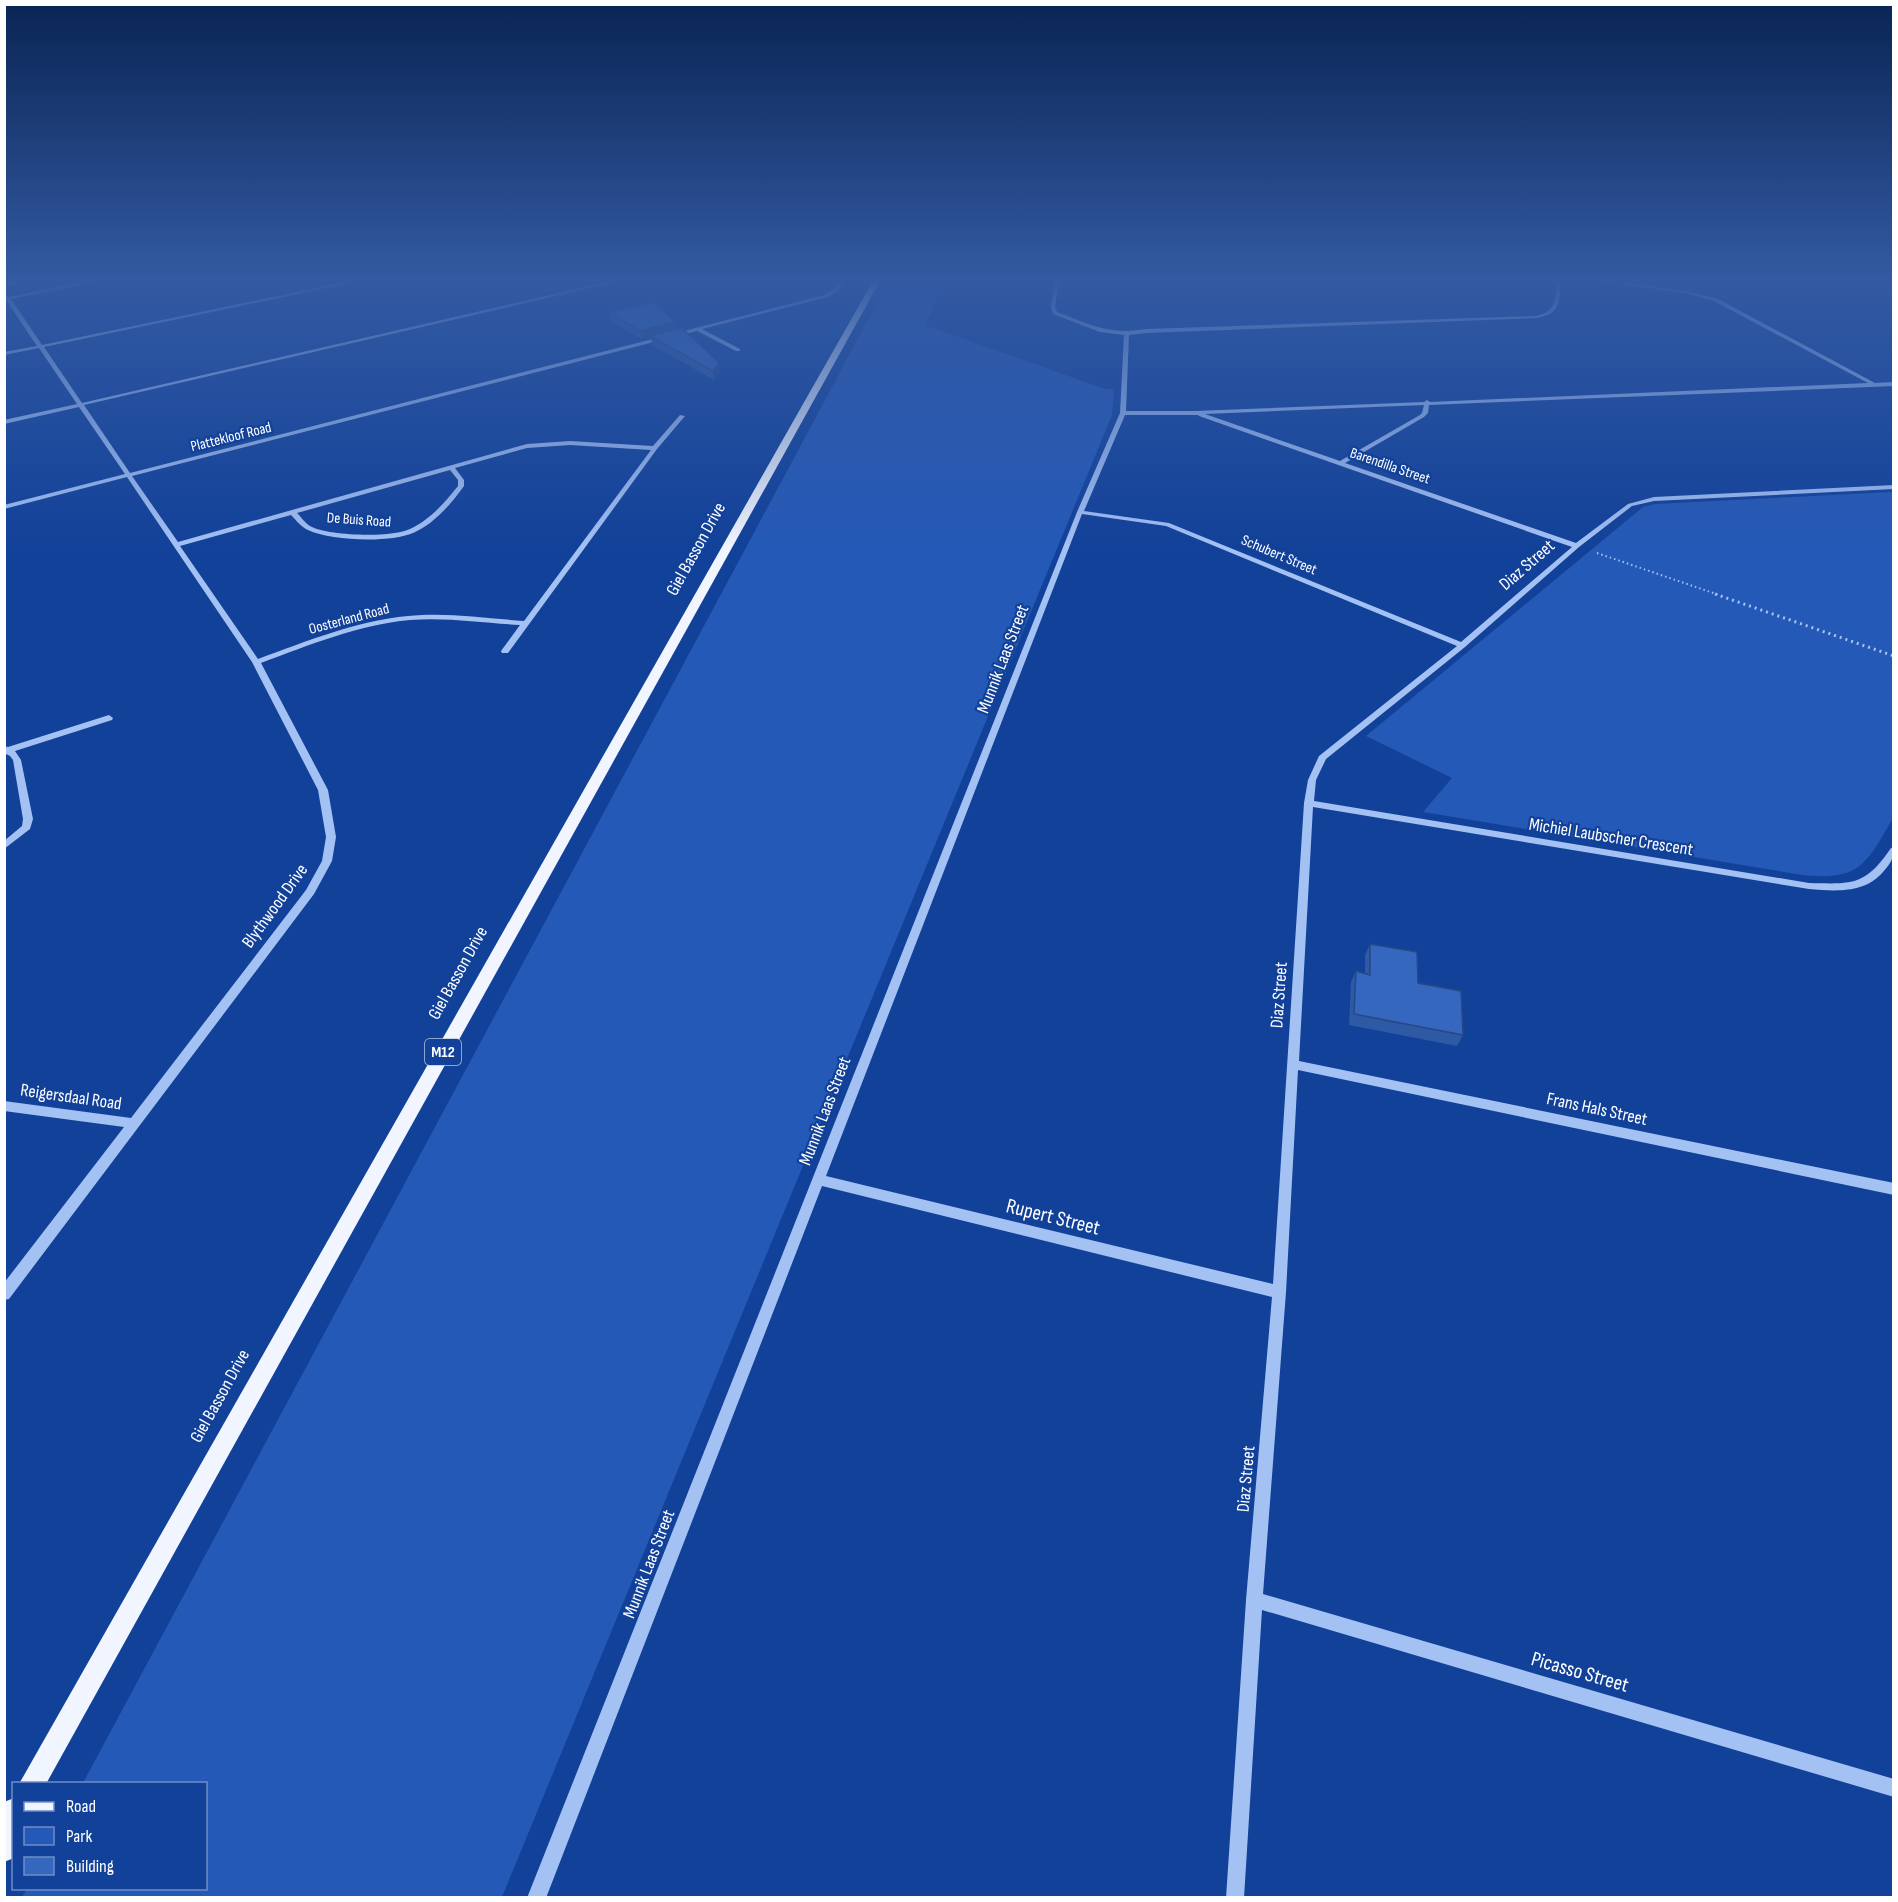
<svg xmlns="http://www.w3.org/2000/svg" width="1898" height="1902" font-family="'Sofia Sans Condensed',sans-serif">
<rect width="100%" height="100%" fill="#124199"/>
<g fill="#2559b7">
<polygon points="889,281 945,281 925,325 1105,389 1114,389 1112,415 502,1897 22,1897 27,1889 206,1888 206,1784 83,1783"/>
<path d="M 1893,492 L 1893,818 C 1866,864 1861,881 1802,875 L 1423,812 L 1452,778 L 1366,736 L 1643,507 L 1655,504 Z"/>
</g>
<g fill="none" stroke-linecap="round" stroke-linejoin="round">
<polyline stroke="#a4c1f4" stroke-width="2" stroke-dasharray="1.5 3" stroke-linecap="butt" points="1597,553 1719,595"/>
<polyline stroke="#a4c1f4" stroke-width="3" stroke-dasharray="2 4" stroke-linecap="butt" points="1715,594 1894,656"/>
<g fill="#a4c1f4" fill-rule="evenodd">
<path d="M 88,281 L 100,281 L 11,299 L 42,345 L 350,281 L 361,281 L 44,347 L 82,403 L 611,281 L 621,281 L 84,405 L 130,473 L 824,295 L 834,289 L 840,281 L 845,281 L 838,291 L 828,297 L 702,329 L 740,349 L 740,351 L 736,351 L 697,331 L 132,476 L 178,542 L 527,444 L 570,441 L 653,446 L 680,415 L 685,416 L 657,449 L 508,653 L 502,653 L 501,651 L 520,625 C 484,623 447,617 410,620 C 358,625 309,645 261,663 L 328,790 L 336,837 L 332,861 L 314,894 L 9,1299 L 4,1300 L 4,1283 L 124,1127 L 4,1111 L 4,1101 L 131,1118 L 306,890 L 322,861 L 326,837 L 318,790 L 252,662 L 127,477 L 4,509 L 4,505 L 125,474 L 79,407 L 4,424 L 4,420 L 77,404 L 39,348 L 4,355 L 4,352 L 37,346 L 6,300 L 4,300 L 4,292 L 9,297 ZM 570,445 L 651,450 L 524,621 C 485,618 446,612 408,616 C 356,621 307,641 258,659 L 180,546 L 291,515 C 296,520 301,527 308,530 C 331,541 390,543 413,533 C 434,524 451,504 464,486 L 464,480 L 455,468 L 527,448 ZM 450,470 L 458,480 L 458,486 C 445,502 430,520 410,529 C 392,538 327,536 310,526 C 305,523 301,517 297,513 Z"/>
<path d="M 1055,281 L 1059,281 L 1055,307 L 1057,312 C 1091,325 1109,335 1146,329 L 1536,316 C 1557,311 1555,299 1557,281 L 1561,281 C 1559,303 1561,314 1536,318 L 1146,333 L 1129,335 L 1126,411 L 1195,411 L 1424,402 L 1427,400 L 1430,402 L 1868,383 L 1714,301 L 1686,293 L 1594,281 L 1611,281 L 1686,291 L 1718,299 L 1875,383 L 1894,382 L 1894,386 L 1429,405 L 1428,413 L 1424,417 L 1345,463 L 1576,543 L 1628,504 L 1654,497 L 1894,485 L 1894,489 L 1654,501 L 1632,506 L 1579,547 L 1465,647 L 1326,759 L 1316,780 L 1314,801 L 1809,883 C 1853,884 1865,886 1891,848 L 1894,847 C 1894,858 1891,863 1883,872 C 1864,894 1835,891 1809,889 L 1313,807 L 1299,1061 L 1894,1183 L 1894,1195 L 1298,1070 L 1286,1292 L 1263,1594 L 1894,1779 L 1894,1797 L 1262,1610 L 1244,1898 L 1226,1898 L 1246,1600 L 1272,1297 L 822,1186 L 546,1898 L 527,1898 L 1077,512 L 1120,413 L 1124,335 L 1100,332 L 1053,314 L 1051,307 ZM 1424,405 L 1422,413 L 1420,415 L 1340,461 L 1205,414 ZM 1125,415 L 1198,415 L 1199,416 L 1572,547 L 1461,642 L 1169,523 L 1084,511 ZM 1082,514 L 1166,526 L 1457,646 L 1319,756 L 1308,780 L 1304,803 L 1273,1284 L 826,1176 Z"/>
<polygon points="1879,281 1894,282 1894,284"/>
<polygon points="109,715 113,718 112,720 15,751 21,760 33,819 30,829 4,849 4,841 22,826 23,819 13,760 10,756 4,753 4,746 8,747"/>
</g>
<g fill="#f1f5ff" fill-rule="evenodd">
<polygon points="24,281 4,286 4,282"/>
<polygon points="873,281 880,281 46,1784 19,1784"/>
<polygon points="14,1798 14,1858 4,1862 4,1802"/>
</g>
</g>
<g fill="#2e59a4">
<polygon points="609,313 675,322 676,330 719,363 720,372 714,380 652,345 651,337 642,339 611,322"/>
<polygon points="1370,944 1418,983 1463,1035 1457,1046 1349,1025 1351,982 1356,971 1365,974 1365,955"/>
</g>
<g fill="#264886">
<polygon points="796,281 809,281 796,285"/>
<polygon points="675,322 676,331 650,336 651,337 642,339 640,331"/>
<polygon points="719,363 720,372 714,380 713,371"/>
</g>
<g fill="#3667bf" stroke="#264886" stroke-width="1.5">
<polygon points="654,302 675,322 640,331 609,313"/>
<polygon points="682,328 719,363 713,371 650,336"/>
<polygon points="1370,944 1417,952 1418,983 1461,991 1463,1035 1354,1014 1356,971 1370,975"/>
</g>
<linearGradient id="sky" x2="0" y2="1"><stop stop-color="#0a2454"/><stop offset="0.51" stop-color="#335aa2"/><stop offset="1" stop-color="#335aa2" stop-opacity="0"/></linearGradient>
<rect width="1898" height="548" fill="url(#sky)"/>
<g text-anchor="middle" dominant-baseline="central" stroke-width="4.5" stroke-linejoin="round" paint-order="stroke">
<g font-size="15" fill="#fff" stroke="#124199">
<text transform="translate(231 437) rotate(-14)">Plattekloof Road</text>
<text transform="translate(1390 466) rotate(19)">Barendilla Street</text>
<text transform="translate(359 520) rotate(4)">De Buis Road</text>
<text transform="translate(1279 555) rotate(23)">Schubert Street</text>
<text transform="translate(349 619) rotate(-15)">Oosterland Road</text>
</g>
<rect fill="#124199" stroke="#b8c6e0" stroke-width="1.5" x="425" y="1039" width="36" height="26" rx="4.5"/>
<g font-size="16" font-weight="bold" fill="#fff">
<text x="443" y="1052">M12</text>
</g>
<g font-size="18" fill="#fff" stroke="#124199">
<text transform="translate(696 549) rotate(-61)">Giel Basson Drive</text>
<text transform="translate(1527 565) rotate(-41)">Diaz Street</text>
<text transform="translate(1003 659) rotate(-69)">Munnik Laas Street</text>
<text transform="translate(1611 837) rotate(9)">Michiel Laubscher Crescent</text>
<text transform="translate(275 906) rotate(-54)">Blythwood Drive</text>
<text transform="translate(458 973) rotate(-61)">Giel Basson Drive</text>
<text transform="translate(1279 995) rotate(-86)">Diaz Street</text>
<text transform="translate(71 1097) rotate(8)">Reigersdaal Road</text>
<text transform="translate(1597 1109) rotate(12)">Frans Hals Street</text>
<text transform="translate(825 1111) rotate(-69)">Munnik Laas Street</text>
<text transform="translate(220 1396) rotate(-61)">Giel Basson Drive</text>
<text transform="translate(1246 1479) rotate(-85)">Diaz Street</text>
<text transform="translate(649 1564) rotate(-69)">Munnik Laas Street</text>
</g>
<g font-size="21" fill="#fff" stroke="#124199">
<text transform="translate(1053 1217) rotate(14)">Rupert Street</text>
<text transform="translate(1580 1672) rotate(16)">Picasso Street</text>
</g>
</g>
<rect width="1898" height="1902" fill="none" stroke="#ffffff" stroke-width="12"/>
<rect x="12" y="1782" width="195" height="108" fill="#124199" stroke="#718dc2" stroke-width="1.5"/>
<rect x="24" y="1802" width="30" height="9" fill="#f1f5ff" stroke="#718dc2" stroke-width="1.5"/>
<text x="66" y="1812" font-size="18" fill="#ffffff">Road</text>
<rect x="24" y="1827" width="30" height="18" fill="#2559b7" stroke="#718dc2" stroke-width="1.5"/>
<text x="66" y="1842" font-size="18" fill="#ffffff">Park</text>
<rect x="24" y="1857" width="30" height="18" fill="#3667bf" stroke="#718dc2" stroke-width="1.5"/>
<text x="66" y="1872" font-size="18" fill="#ffffff">Building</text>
</svg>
